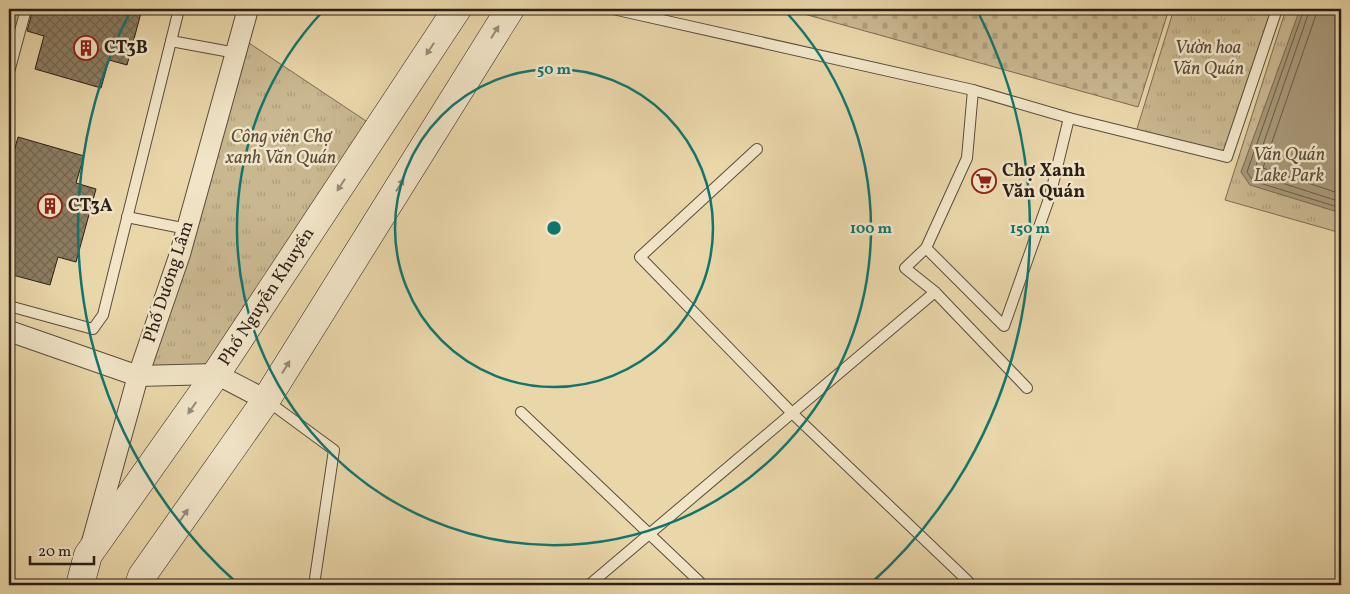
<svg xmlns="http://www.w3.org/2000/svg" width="1350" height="594" font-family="Vollkorn,serif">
<defs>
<pattern id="cemetery-stones" width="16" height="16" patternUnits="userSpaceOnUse" patternTransform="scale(1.25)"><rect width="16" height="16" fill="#c9b790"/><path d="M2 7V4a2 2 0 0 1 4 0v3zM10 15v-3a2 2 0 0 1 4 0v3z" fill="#ad9d7b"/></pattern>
<pattern id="park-tufts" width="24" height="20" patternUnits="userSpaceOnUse" patternTransform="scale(1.25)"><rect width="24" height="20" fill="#c9b790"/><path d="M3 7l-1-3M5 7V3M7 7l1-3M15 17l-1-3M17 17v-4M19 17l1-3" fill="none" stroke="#ad9d7b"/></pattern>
<pattern id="building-cross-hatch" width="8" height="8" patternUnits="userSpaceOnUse" patternTransform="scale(1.25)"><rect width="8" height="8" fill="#8d7e63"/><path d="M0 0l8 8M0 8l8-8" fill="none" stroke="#736751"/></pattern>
</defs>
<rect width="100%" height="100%" fill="#e9d6a9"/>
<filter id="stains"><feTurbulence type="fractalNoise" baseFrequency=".004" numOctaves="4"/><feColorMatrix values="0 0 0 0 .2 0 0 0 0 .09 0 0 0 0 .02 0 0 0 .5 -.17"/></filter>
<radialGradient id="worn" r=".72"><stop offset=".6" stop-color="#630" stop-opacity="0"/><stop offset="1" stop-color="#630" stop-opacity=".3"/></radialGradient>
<polygon fill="url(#cemetery-stones)" stroke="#7a6b54" points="786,9 1169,9 1138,107"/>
<g fill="url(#park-tufts)" stroke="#7a6b54">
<polygon points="9,9 25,9 9,67"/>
<polygon points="1174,9 1274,9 1225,154 1136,132"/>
<polygon points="1286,9 1341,9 1341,233 1225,200"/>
<polygon points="243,39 375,127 214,370 143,372"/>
</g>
<polygon fill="#a89878" stroke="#766852" points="1300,9 1341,9 1341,213 1250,185 1241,172"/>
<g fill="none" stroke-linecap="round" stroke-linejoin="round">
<g stroke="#695c48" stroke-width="1">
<polyline points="1304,9 1247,172 1253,181 1341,208"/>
<polyline points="1310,9 1254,171 1257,175 1341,202"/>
<polyline points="1318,9 1263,168 1341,194"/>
</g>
</g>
<g fill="url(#building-cross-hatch)" stroke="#2a1f18">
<polygon points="33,9 142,9 127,65 109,60 101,88 35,69 44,36 27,31"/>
<polygon points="18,137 84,156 76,183 96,189 76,262 58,257 50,285 9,274 9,170"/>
</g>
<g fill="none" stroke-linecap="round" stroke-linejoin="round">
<defs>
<g id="lane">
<polyline points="613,9 973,90 1069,118 1227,157 1277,9"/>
<polyline points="171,41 236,53"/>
<polyline points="9,72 26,9"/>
<polyline points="757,149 640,257 792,413 972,585"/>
<polyline points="127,217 187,229"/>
<polyline points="926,248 1004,326 1050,196 1069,118"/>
<polyline points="935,292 905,268 926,248 967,158 973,90"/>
<polyline points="9,306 93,329 103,315 179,9"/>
<polyline points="266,400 334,450 314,585"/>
<polyline points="521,412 703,585"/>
<polyline points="589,585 935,292 1027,388"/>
</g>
<g id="street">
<polyline points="9,331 138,376 216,374 266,400"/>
<polyline points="92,542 138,376 180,254 248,9"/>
</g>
<g id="secondary">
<polyline points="80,585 88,555 216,374 457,9"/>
<polyline points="139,585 142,576 266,400 510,9"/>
</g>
</defs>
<use href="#lane" stroke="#5a4d3c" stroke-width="12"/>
<use href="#street" stroke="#5a4d3c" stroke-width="22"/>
<use href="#secondary" stroke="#2a1f18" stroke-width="29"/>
<use href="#lane" stroke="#f1e4c7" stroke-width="10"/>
<use href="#street" stroke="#f1e4c7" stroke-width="20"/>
<use href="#secondary" stroke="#f1e4c7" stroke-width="28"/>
</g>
<defs><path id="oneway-solid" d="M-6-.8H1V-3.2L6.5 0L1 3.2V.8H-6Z" transform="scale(1.25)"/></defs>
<g fill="#978b78">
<use href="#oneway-solid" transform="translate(495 32) rotate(-58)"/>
<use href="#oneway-solid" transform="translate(430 49) rotate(123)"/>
<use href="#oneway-solid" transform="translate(341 185) rotate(123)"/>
<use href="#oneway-solid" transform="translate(400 185) rotate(-58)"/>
<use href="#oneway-solid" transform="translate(286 367) rotate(-58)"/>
<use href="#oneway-solid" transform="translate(192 408) rotate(125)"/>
<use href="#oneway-solid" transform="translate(184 515) rotate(-55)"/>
</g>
<g fill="none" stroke="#0f766e" stroke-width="2.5">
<circle cx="554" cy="228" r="159"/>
<path d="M784 10A317 317 0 1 1 324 10"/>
<path d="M239 585A476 476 0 0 1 130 12M978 12A476 476 0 0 1 869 585"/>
</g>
<defs>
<symbol id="building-ring" viewBox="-11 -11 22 22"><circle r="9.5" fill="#f1e4c7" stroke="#8f2418" stroke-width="1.5"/><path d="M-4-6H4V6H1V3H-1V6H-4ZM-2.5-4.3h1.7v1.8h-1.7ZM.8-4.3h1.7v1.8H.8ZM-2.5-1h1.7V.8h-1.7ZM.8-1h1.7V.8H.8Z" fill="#8f2418"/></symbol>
<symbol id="supermarket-ring" viewBox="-11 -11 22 22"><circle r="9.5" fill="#f1e4c7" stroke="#8f2418" stroke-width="1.5"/><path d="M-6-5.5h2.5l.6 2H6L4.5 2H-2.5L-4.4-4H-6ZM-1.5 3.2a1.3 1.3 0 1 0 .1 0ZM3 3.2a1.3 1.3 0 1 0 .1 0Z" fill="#8f2418"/></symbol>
</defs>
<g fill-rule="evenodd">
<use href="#building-ring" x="72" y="34" width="28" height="28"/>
<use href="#supermarket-ring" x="970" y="167" width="28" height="28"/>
<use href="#building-ring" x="36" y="192" width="28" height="28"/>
</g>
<g text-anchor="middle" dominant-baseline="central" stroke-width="5" stroke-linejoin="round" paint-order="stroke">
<g font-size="18" font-weight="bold" fill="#2a1f18" stroke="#f1e4c7" text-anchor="start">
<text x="104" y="48">CT3B</text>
<text x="1002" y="171">Chợ Xanh<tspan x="1002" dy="21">Văn Quán</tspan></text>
<text x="68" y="206">CT3A</text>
</g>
<g font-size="18" font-style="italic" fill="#5a4d3c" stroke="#f1e4c7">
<text x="1208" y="48">Vườn hoa<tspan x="1208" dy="21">Văn Quán</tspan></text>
<text x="281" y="137">Công viên Chợ<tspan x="281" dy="21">xanh Văn Quán</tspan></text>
<text x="1289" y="155">Văn Quán<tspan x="1289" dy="21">Lake Park</tspan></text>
</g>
<g font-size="18" fill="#2a1f18" stroke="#f1e4c7">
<text transform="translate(169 282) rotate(-72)">Phố Dương Lâm</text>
<text transform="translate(267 297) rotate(-57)">Phố Nguyễn Khuyến</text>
</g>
</g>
<circle cx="554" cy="228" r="8" fill="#0f766e" stroke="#f1e4c7" stroke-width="2.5"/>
<g font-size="15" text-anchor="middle" font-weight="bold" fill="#0f766e" stroke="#f1e4c7" stroke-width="5" stroke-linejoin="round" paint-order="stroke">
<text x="554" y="74">50 m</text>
<text x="871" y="233">100 m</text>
<text x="1030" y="233">150 m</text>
</g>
<rect width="1350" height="594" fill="none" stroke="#e9d6a9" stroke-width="30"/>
<rect x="10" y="10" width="1330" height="574" fill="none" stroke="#2a1f18" stroke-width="2.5"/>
<rect x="15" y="15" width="1320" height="564" fill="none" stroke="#2a1f18"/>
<path d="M30 556v8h64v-8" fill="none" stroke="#2a1f18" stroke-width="2.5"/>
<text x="38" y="556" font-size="15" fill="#2a1f18" stroke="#f1e4c7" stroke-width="4" paint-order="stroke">20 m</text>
<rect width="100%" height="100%" filter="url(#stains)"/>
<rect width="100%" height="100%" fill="url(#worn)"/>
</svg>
